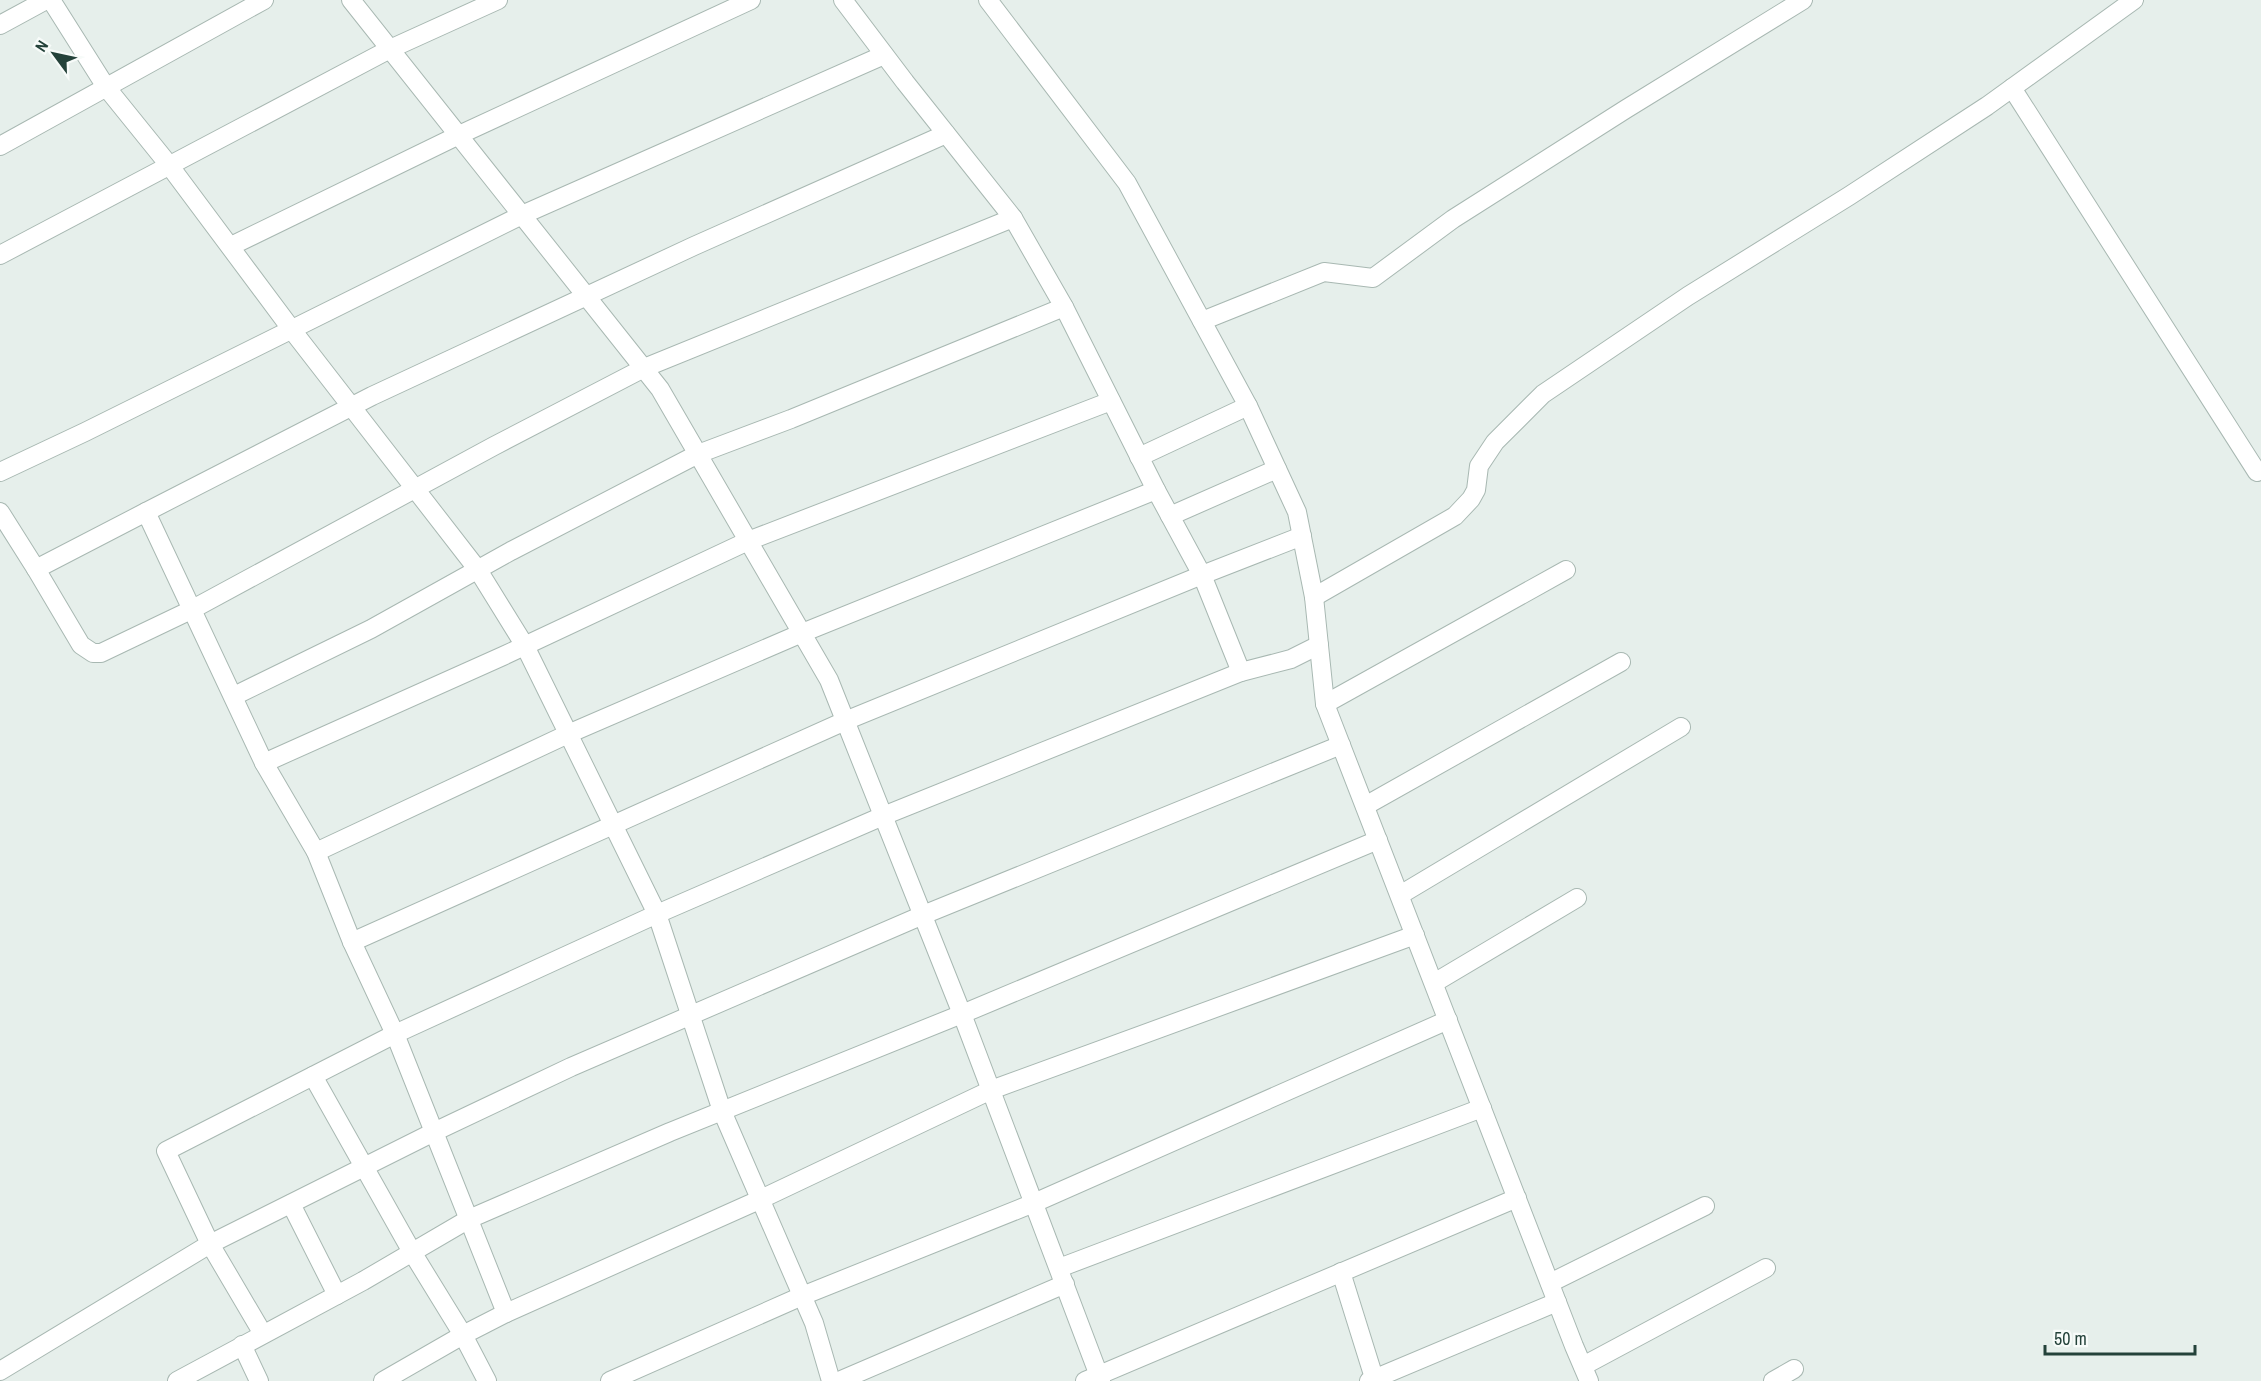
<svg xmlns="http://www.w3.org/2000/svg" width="2261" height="1381" font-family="'Archivo Narrow',sans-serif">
<rect width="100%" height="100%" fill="#e6efeb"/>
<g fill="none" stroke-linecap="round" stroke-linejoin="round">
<defs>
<g id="minor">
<polyline points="51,0 106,87 169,165 292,330 478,570 525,646 657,914 722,1111 814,1323 831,1381"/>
<polyline points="351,0 660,389 829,680 962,1014 1101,1381"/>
<polyline points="843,0 905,82 1013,218 1064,307 1156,490 1202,575 1241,672"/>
<polyline points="988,0 1127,183 1248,406 1297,512 1314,597 1325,704 1574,1346 1589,1381"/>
<polyline points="0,25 46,0"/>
<polyline points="2012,88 2257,472"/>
<polyline points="0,146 264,0"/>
<polyline points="231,246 459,135 751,0"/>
<polyline points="0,255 390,49 498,0"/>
<polyline points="1202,321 1324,272 1373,278 1453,219 1626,109 1803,0"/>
<polyline points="1139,457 1248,406"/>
<polyline points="0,472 85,432 522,215 884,55"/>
<polyline points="0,512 36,569 146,512 264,763 316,852 352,942 395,1034 506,1313 463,1335 487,1381"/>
<polyline points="146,512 372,396 694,246 946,134"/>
<polyline points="1170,516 1277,469"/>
<polyline points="36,569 81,645 93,653 101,653 191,610 494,446 644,368 1013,218"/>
<polyline points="1314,597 1455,516 1471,499 1476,490 1479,466 1495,442 1543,394 1688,296 1849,196 1987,106 2134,0"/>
<polyline points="234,696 371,629 511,551 698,454 791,419 1064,307"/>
<polyline points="1325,704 1566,570"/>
<polyline points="264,763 503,656 748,541 1111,401"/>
<polyline points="1365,806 1621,662"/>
<polyline points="316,852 568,734 802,633 1156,490"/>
<polyline points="1400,895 1681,727"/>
<polyline points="352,942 845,721 1202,575 1302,536"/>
<polyline points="1434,983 1577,898"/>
<polyline points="313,1076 412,1252 463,1335 383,1381"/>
<polyline points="291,1204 337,1295"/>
<polyline points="1059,1268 1482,1108"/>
<polyline points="1341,1272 1375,1381"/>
<polyline points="1550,1283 1705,1206"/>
<polyline points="506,1313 759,1200 991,1090 1415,935"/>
<polyline points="263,1334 210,1244 166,1151 395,1034 657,914 883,816 1241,672 1291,659 1319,645"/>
<polyline points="242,1345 259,1381"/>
<polyline points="1583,1366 1766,1268"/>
<polyline points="0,1371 210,1244 434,1132 571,1067 923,915 1341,745"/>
<polyline points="177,1381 363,1281 469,1219 670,1132 962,1014 1378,840"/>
<polyline points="610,1381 802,1296 1034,1203 1448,1020"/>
<polyline points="839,1381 1065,1284"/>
<polyline points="1085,1381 1517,1198"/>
<polyline points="1369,1381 1557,1302"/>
<polyline points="1773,1381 1794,1369"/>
</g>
</defs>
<use href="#minor" stroke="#a8b8b2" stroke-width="20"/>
<use href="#minor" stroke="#fff" stroke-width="18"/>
</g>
<g transform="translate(54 54) rotate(303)" stroke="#f7fbf9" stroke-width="4.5" paint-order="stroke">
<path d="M0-4.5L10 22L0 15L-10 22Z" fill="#24423a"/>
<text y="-9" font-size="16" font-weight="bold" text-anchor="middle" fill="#24423a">N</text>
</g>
<path d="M2045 1345v9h150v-9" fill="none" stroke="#24423a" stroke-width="3"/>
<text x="2054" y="1345" font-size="18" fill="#24423a" stroke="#f7fbf9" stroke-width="4.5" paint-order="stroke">50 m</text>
</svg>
